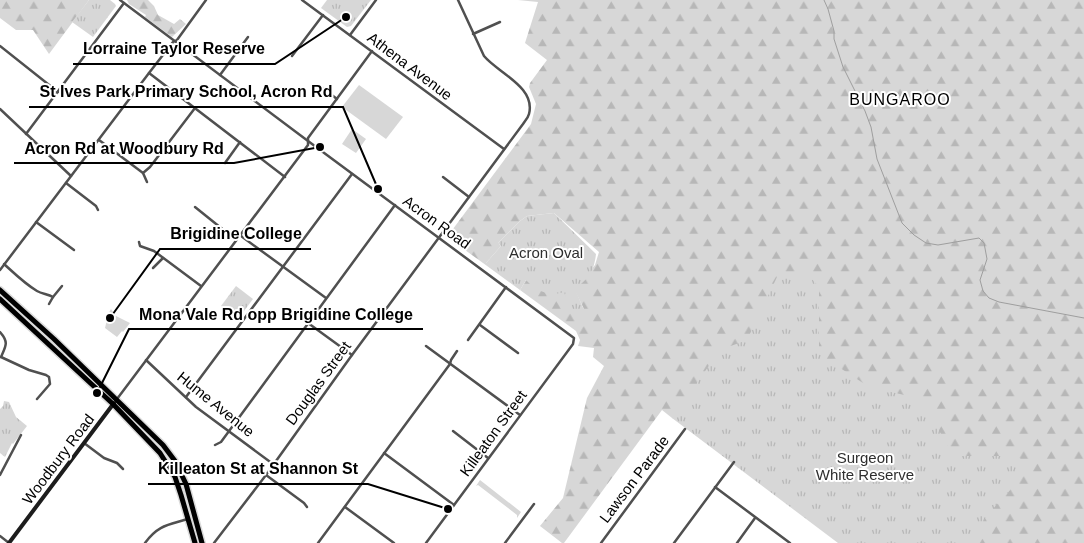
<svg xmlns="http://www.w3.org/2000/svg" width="1084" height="543" font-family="Helvetica,sans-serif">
<defs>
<pattern id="forest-firs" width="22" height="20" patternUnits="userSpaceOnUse" patternTransform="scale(1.25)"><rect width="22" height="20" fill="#d7d7d7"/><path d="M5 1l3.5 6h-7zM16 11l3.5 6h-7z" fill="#b7b7b7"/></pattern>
<pattern id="park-tufts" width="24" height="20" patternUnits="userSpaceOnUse" patternTransform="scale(1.25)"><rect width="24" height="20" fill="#d7d7d7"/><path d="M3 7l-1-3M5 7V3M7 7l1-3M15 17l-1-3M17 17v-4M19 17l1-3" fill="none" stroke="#b7b7b7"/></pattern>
</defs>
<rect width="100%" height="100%" fill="#fff"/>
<g fill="#d7d7d7">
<polygon points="359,85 403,117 386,139 342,107"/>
<polygon points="352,129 366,139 356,153 342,144"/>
<path d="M 111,309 L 113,312 L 110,316 L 112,319 L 116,316 L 130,323 L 123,332 L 122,331 L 117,337 L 105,328 C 107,321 107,315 111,309 Z"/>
<polygon points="480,480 521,512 517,518 517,515 478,485 476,486"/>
</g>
<g fill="url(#forest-firs)">
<polygon points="0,0 89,0 49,54 33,30 16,30 0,18"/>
<polygon points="127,0 148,0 154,6 158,15 174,24 180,19 186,24 172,37 145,17 146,15 129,4"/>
<polygon points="518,0 1084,0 1084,543 896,543 709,433 672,418 662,410 564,543 562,543 540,526 563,498 587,398 604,366 593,357 594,348 578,346 580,340 576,331 520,290 526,280 564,292 584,309 574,289 595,265 599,252 554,213 527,216 520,221 498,243 501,246 486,263 483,263 447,237 531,124 536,104 529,87 530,83 547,60 525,43 538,2"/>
</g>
<g fill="url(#park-tufts)">
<polygon points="89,0 110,0 115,4 116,6 93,37 72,22"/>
<polygon points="327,0 371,0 351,26 347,27 321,8"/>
<path d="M 554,213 L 596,254 C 594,272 588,279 575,289 L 584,310 L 572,315 L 564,292 C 549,297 536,291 526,280 L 520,290 L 483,263 L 486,263 L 501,246 L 498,243 L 520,221 L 527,216 Z"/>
<polygon points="806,272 819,287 819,354 869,387 922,399 953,456 1017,456 1031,467 992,510 967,543 838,543 672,418 720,350 747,340 777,277"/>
<polygon points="236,286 253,299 238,319 221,306"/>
<polygon points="4,401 9,402 16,417 27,426 13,444 12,443 5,457 0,453 0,409 3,406"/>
</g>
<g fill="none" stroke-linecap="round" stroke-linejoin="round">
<polyline stroke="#9e9e9e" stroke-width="1" points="824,0 828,9 834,31 834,39 843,67 865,111 871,127 877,159 902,223 914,235 926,243 938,245 979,238 984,243 987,259 980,280 983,291 989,298 999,302 1084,318"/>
<defs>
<g id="highway">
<polyline points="0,290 54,339 163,445 175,461 186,484 202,543"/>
<polyline points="0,299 113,404 160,453 175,477 181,495 195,543"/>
</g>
</defs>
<use href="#highway" stroke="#dbdbdb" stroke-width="8"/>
<g stroke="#505050" stroke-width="2.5">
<polyline points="120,0 308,141 574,338 573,344 426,543"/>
<polyline points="302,0 504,149"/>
<polyline points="473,34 500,22"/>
<polyline points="350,35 376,0"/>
<polyline points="0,46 58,92"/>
<polyline points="292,56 323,15"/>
<polyline points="149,73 285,177"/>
<polyline points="220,75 248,37"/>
<polyline points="320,86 337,99"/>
<polyline points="0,109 71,176"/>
<polyline points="26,134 124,3"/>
<polyline points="99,140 143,173"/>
<polyline points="225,163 240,142"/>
<polyline points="443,177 469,197"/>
<polyline points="147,182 143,173 150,167 195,108"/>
<polyline points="66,183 96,206 98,210"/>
<polyline points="195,207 236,240"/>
<polyline points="36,222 74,250"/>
<polyline points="241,236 326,298"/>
<polyline points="139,242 140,246 154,251 201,286"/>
<path d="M 4,264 C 15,274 25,284 37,291 C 42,294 48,294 53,297"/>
<polyline points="153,268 163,258"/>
<polyline points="0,270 149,73 173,42 177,40 206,0"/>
<polyline points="49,304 53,297 62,286"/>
<polyline points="308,323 352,355"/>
<polyline points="480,325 518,353"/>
<path d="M 0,332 C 9,342 6,346 1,357"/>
<polyline points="468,340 506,287"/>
<polyline points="426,346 520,415"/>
<polyline points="1,357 29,370 46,375 49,377 50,384 37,399"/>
<polyline points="146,360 196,407 273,464"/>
<polyline points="186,397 352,174"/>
<polyline points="117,399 308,145 308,138 372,51"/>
<polyline points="453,431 488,458"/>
<polyline points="84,443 104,458 117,463 123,469"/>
<polyline points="215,445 221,442 395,205"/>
<polyline points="384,453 454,505"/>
<polyline points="0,475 21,435"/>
<polyline points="266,475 304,503 307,507"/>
<polyline points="715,487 790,543"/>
<polyline points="345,507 394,543"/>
<polyline points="0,536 9,543"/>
<path d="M 145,543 C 158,525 168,525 188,519"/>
<path d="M 214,543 L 266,475 L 352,355 L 523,124 C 525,121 528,118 529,114 C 536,87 498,73 484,56 L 458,0"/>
<polyline points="318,543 450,364 451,360 457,351"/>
<polyline points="505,543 534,504"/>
<polyline points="601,543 685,429"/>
<polyline points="674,543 734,462"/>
<polyline points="737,543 755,518"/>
</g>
<polyline stroke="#1d1d1d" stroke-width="4" points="9,543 114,403"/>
<use href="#highway" stroke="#000" stroke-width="5"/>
</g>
<g text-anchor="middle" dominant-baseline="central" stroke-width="4" stroke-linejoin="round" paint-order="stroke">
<g font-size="15" fill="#000" stroke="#fff">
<text transform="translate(410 66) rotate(37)">Athena Avenue</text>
<text transform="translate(437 222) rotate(36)">Acron Road</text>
<text transform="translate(318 383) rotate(-54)">Douglas Street</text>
<text transform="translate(216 404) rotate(39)">Hume Avenue</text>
<text transform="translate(493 433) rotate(-54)">Killeaton Street</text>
<text transform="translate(58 459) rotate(-53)">Woodbury Road</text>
<text transform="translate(634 479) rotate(-53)">Lawson Parade</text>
</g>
<g font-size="15" fill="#2e2e2e" stroke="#fff">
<text x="546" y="252">Acron Oval</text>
<text x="865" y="457">Surgeon<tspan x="865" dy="17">White Reserve</tspan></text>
</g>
<g font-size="16" letter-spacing="1" fill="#000" stroke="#fff">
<text x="900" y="99">BUNGAROO</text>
</g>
</g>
<path fill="none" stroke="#000" stroke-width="2" d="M346 17L275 64H73M378 189L343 107H29M320 147L234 163H14M110 318L160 249H311M97 393L129 329H423M448 509L368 484H148"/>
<g fill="#000" stroke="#fff" stroke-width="2">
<circle cx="346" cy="17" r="5"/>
<circle cx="378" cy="189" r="5"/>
<circle cx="320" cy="147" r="5"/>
<circle cx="110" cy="318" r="5"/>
<circle cx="97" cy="393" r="5"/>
<circle cx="448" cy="509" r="5"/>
</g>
<g font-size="16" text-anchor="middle" font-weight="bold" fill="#000" stroke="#fff" stroke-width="4" stroke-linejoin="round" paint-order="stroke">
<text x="174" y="54">Lorraine Taylor Reserve</text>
<text x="186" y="97">St Ives Park Primary School, Acron Rd</text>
<text x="124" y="154">Acron Rd at Woodbury Rd</text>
<text x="236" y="239">Brigidine College</text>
<text x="276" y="320">Mona Vale Rd opp Brigidine College</text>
<text x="258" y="474">Killeaton St at Shannon St</text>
</g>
</svg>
